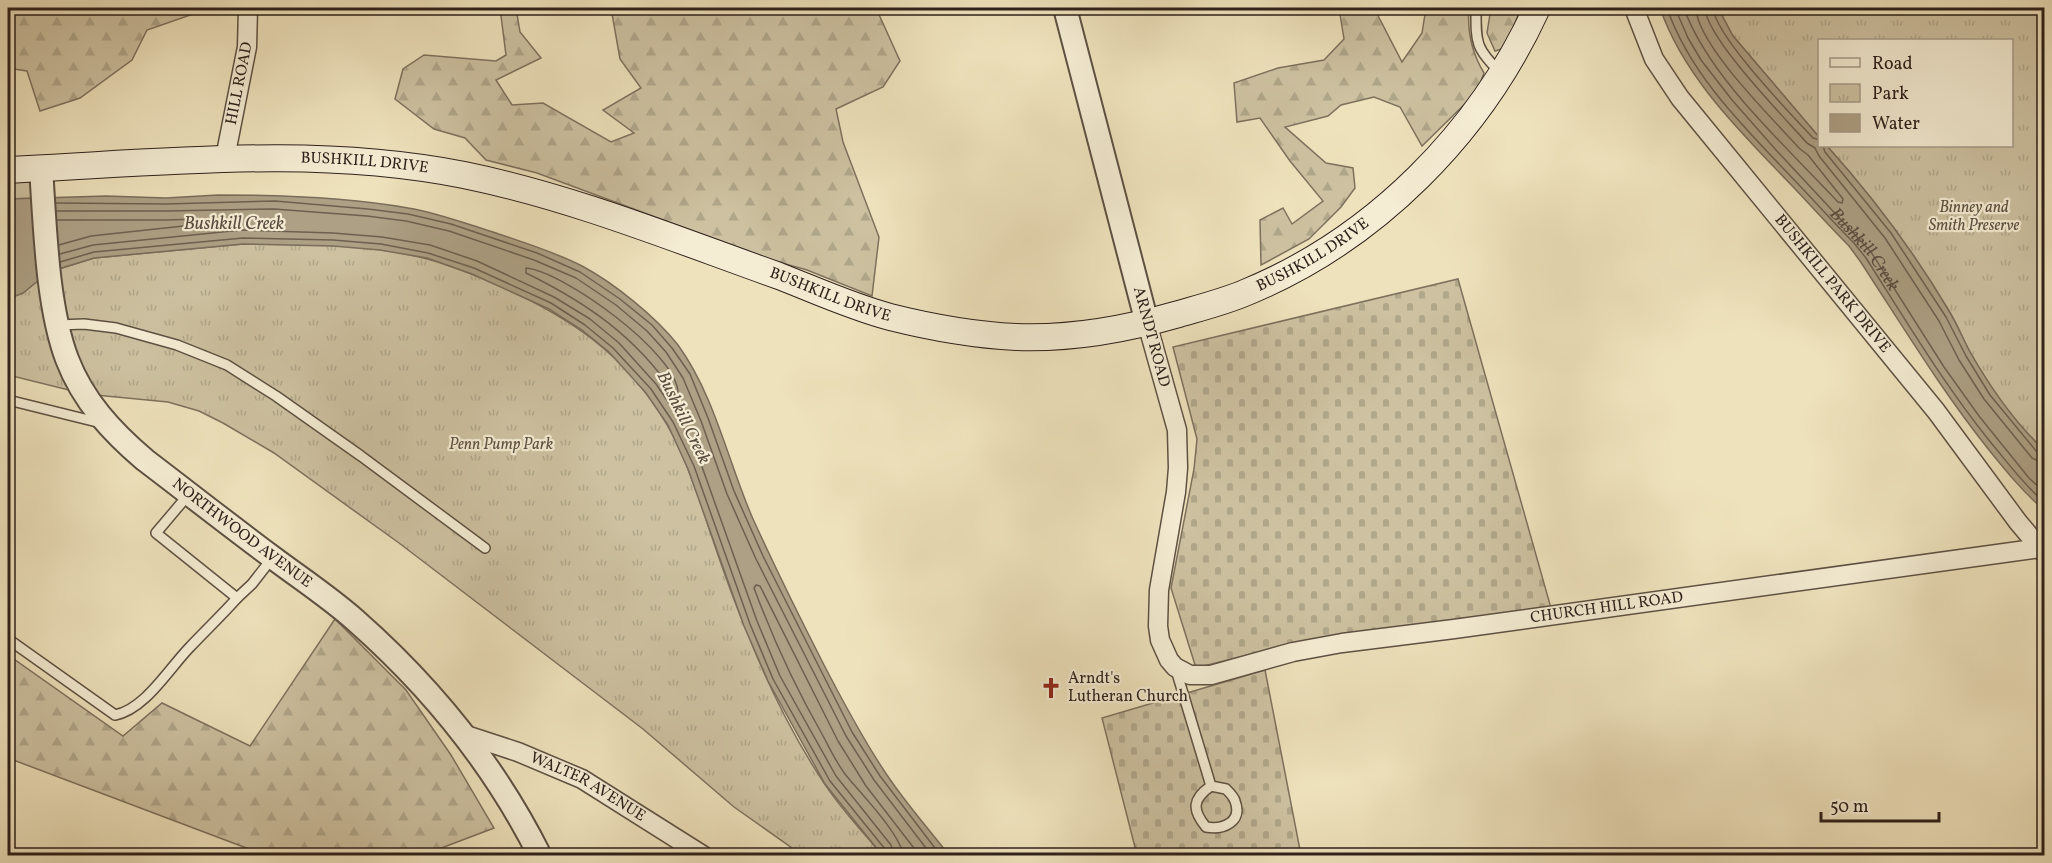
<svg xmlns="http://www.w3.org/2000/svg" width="2052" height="863" font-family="Vollkorn,serif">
<defs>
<pattern id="forest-firs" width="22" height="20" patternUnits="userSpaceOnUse" patternTransform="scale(1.5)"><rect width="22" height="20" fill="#cdc1a1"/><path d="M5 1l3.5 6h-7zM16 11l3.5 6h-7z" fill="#b0a68a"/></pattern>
<pattern id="cemetery-stones" width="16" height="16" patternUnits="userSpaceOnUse" patternTransform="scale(1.5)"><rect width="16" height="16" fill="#cdc1a1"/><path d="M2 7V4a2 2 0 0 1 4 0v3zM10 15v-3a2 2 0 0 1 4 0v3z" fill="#b0a68a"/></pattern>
<pattern id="park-tufts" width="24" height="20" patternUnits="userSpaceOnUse" patternTransform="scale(1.5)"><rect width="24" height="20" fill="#cdc1a1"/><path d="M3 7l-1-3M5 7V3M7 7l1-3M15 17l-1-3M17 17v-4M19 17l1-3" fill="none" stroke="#b0a68a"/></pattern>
</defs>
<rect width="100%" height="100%" fill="#eee2bc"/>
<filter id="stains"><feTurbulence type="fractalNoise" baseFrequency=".00333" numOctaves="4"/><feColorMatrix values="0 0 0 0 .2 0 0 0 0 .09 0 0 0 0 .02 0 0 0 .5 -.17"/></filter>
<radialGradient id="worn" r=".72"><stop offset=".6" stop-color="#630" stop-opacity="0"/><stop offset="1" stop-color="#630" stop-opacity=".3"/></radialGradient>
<g fill="url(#forest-firs)" stroke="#7e715e" stroke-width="1.5">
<polygon points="8,8 225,8 225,10 193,14 147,30 132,60 80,98 40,111 27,71 8,68"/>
<polygon points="500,8 516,8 520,32 541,58 496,80 512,105 543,103 611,142 634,133 603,110 641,88 620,59 611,8 876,8 900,61 883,87 836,109 843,142 879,237 872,296 807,270 771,260 537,173 486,160 465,138 434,129 395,99 403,69 424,55 496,61 506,55"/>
<path d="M 1339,8 L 1374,8 L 1402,62 L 1422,33 L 1426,8 L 1469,8 C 1467,31 1472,53 1484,73 L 1477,92 L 1422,146 L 1400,107 L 1374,97 L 1341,105 L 1328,116 L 1285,127 L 1326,163 L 1353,168 L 1355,188 L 1341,207 L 1309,239 L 1261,265 L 1260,220 L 1283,208 L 1292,224 L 1323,201 L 1290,161 L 1260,118 L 1237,122 L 1234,83 L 1278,68 L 1324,60 L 1344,39 Z"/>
<polygon points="1491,8 1521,8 1505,48 1495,51 1487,33"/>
<polygon points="335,619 406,690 451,755 494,828 423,855 265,855 8,758 8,655 123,736 162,703 250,746"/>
</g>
<g fill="url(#cemetery-stones)" stroke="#7e715e" stroke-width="1.5">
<polygon points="1458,279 1551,608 1307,640 1196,668 1171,588 1194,469 1197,439 1173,347"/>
<polygon points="1265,670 1301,855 1137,855 1102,718"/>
</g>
<g fill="url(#park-tufts)" stroke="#7e715e" stroke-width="1.5">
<path d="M 1718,8 L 2044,8 L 2044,450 C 2015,423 1990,387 1970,352 C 1963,339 1957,324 1949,311 C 1914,252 1873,197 1827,146 L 2012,146 L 2012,40 L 1820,40 L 1819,137 L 1733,36 Z"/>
<polygon points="41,168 43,198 8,199 8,170"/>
<path d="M 243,244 C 304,244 368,243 427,259 C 452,265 476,276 500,286 C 571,318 625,354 666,423 C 680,446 690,473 699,499 C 714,542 727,585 745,627 C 766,681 792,735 824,783 C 841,809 863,832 882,855 L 802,855 L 734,807 L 643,729 L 399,543 L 274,453 L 223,423 L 199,411 L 168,402 L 85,394 L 8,375 L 8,299 L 12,298 L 49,272 L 94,258 Z"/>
</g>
<g fill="#ada085" stroke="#7a6d5b" stroke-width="1.5">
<path d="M 1660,8 L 1718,8 L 1733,36 L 1819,137 L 1820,146 L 1827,146 C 1873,197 1914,252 1949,311 C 1957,324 1963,339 1970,352 C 1990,387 2015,423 2044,450 L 2044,510 C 2023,492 2006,471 1989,450 C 1941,390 1902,325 1860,261 L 1849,246 C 1831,228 1813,208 1796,190 C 1744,135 1685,80 1660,8 Z"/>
<path d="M 218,195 C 281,195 345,197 408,208 C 438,213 467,224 496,233 C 525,243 555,252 582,266 C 614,283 656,317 678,345 C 715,396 728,462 753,519 C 775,567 798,614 822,661 C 841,698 860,734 883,769 C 902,799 927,827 949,855 L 882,855 L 825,784 L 768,681 L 744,626 L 688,469 L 668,425 L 646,393 L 609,352 L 582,330 L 549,309 L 472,274 L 427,258 L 380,250 L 333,246 L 243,244 L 94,258 L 49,272 L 23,293 L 8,299 L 8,199 L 106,196 L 166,198 Z"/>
</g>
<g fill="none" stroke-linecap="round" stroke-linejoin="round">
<g stroke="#6e6050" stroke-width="1.5">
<path d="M 1667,8 C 1691,78 1750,133 1800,186 C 1818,205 1835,224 1854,243 L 1866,258 C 1906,321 1945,386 1992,444 C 2009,464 2024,485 2044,502"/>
<path id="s1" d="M 1675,8 L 1688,38 L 1701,60 L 1732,100 L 1776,150 L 1871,252 L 1944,367 L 1979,416 L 2029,478 L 2044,492"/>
<path d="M 1684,8 C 1708,77 1788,148 1838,202 L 1842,203 L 1843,199 L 1808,155 L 1800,149 C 1774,120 1697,45 1696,8"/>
<path d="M 1705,8 C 1707,39 1784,117 1807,143 L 1815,148 L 1819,156 L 1885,238 L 1939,321 L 1959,360 L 1984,399 L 2032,458 L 2038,461 L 2044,462"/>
<path d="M 1713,8 C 1716,37 1790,113 1813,138 L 1820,140"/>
<polyline points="1823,146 1825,152 1891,233 1946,317 1966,356 1990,395 2037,452 2044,454"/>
<polyline points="56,203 166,204 275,201 368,209 408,214 451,224 537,253 580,272 620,299 652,325 672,348 690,374 708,418 734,491 763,556 852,732 880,776 941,856"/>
<polyline points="56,211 166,211 274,209 367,216 406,221 449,231 534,260 576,278 616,305 647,331 666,352 683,378 701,421 727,494 756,559 846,736 874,780 932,856"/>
<polyline points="57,220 166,220 201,219 204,221 202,224 91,236 59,245"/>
<polyline points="60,254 93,245 242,230 333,233 382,237 430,245 477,261 554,297 590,319 619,343 656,384 679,418 701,464 757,621 780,676 836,776 891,845 894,856"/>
<polyline points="60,262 94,252 243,238 333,240 381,244 428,253 474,268 551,303 585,325 613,348 651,389 673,422 694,466 750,624 773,679 830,781 885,849 886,856"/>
<path d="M 526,268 C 563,271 678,354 678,393 L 674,393 C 635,336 587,303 526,273 Z"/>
<path d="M 903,856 C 902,835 859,792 845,774 C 836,762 829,747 822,734 C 795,687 773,639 754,588 L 756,585 L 760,586 L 838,741 L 866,786 L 920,856"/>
</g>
<defs>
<g id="service">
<path d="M 1476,8 C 1476,42 1475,48 1500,72"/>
<polyline points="58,325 84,324 116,328 177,345 227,365 276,396 361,456 485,548"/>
<polyline points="8,400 101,423"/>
<polyline points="189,494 156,533 237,598 252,584 273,557"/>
<path d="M 8,639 L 115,715 C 145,709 168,670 189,648 C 205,631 222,615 237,598"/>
<path d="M 1176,670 L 1211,786 C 1192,799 1192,810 1206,827 C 1223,830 1243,822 1235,801 C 1234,797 1229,792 1226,789 L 1211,786"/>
</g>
<g id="minor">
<path id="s2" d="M 1634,8 L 1654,59 L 1680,98 L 1936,411 L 2018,522 L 2044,553"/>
<path id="s3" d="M 225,158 L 247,47 L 248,8"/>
<path id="s4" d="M 1147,323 L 1177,430 L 1178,468 L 1176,492 L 1159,590 L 1158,626 L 1160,640 L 1169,660 L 1175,667 L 1190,675 L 1211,675 L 1293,652 L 1342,643 L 1454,629 L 2040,548"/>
<path id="s5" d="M 463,734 L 518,752 L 582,779 L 704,856"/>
</g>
<g id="tertiary">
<polyline points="1065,8 1147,323"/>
<path id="s6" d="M 41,168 C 45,226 47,306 67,359 C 83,401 112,432 145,460 C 187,492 229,525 272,557 C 300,578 329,597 355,620 C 430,686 495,766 540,856"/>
</g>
<g id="secondary">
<path id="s7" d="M 8,170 C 159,163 314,145 464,175 C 572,197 675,239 779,276 C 815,290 852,307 890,317 C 930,327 974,335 1016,337 C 1070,339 1123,330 1175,315 C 1199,308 1224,302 1247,292 C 1375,239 1480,133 1537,8"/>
</g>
</defs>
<use href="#service" stroke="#5e5143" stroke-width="12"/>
<use href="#minor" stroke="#5e5143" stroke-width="21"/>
<use href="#tertiary" stroke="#5e5143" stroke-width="26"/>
<use href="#secondary" stroke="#2e211b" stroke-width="28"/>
<use href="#service" stroke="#f4ecd3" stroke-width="9"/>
<use href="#minor" stroke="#f4ecd3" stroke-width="18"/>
<use href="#tertiary" stroke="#f4ecd3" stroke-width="22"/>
<use href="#secondary" stroke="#f4ecd3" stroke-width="26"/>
</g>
<defs>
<symbol id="church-bare" viewBox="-9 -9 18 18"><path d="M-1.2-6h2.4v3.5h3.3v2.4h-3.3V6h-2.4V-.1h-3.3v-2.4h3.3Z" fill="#8f2418" stroke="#f4ecd3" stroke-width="2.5" paint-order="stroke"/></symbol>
</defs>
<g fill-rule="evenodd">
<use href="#church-bare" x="1036" y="673" width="30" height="30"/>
</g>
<g text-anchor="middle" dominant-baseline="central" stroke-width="4.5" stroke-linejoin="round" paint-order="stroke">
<g font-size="16" fill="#2e211b" stroke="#f4ecd3">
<text stroke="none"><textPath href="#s3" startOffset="76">HILL ROAD</textPath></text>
<text stroke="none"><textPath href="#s7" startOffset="357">BUSHKILL DRIVE</textPath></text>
<text stroke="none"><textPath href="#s7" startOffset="1347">BUSHKILL DRIVE</textPath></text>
<text stroke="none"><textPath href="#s2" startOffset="342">BUSHKILL PARK DRIVE</textPath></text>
<text stroke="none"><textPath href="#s7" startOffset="843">BUSHKILL DRIVE</textPath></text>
<text transform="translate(1151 337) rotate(75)">ARNDT ROAD</text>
<text stroke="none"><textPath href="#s6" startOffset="444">NORTHWOOD AVENUE</textPath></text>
<text stroke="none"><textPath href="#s4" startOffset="794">CHURCH HILL ROAD</textPath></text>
<text stroke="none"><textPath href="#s5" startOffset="136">WALTER AVENUE</textPath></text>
</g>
<g font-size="16" font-style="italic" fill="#5e5143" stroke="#f4ecd3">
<text x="1974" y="208">Binney and<tspan x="1974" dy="18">Smith Preserve</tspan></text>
<text x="501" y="445">Penn Pump Park</text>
</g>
<g font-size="16" fill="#2e211b" stroke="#f4ecd3" text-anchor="start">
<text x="1068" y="679">Arndt's<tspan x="1068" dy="18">Lutheran Church</tspan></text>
</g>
<g font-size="18" font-style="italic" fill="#5a4d40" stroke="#f4ecd3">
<text x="234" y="224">Bushkill Creek</text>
<text stroke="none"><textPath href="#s1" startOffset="309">Bushkill Creek</textPath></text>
<text transform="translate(683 418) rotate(64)">Bushkill Creek</text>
</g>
</g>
<rect width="2052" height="863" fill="none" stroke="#eee2bc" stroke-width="30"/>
<rect x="9" y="9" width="2034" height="845" fill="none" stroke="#2e211b" stroke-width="3"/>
<rect x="15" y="15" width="2022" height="833" fill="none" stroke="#2e211b" stroke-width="1.5"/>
<rect x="1818" y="39" width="195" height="108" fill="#f4ecd3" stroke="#a59b89" stroke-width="1.5"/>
<rect x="1830" y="58" width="30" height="9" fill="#f4ecd3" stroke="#a59b89" stroke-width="1.5"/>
<text x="1872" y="69" font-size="18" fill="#2e211b">Road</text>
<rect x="1830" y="84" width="30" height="18" fill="url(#park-tufts)" stroke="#a59b89" stroke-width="1.5"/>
<text x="1872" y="99" font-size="18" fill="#2e211b">Park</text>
<rect x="1830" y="114" width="30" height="18" fill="#ada085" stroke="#a59b89" stroke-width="1.5"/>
<text x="1872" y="129" font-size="18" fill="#2e211b">Water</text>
<path d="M1821 812v9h118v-9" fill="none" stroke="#2e211b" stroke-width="3"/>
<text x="1830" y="812" font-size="18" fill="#2e211b" stroke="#f4ecd3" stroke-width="4.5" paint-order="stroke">50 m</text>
<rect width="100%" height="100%" filter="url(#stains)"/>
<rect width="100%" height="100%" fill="url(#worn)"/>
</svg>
